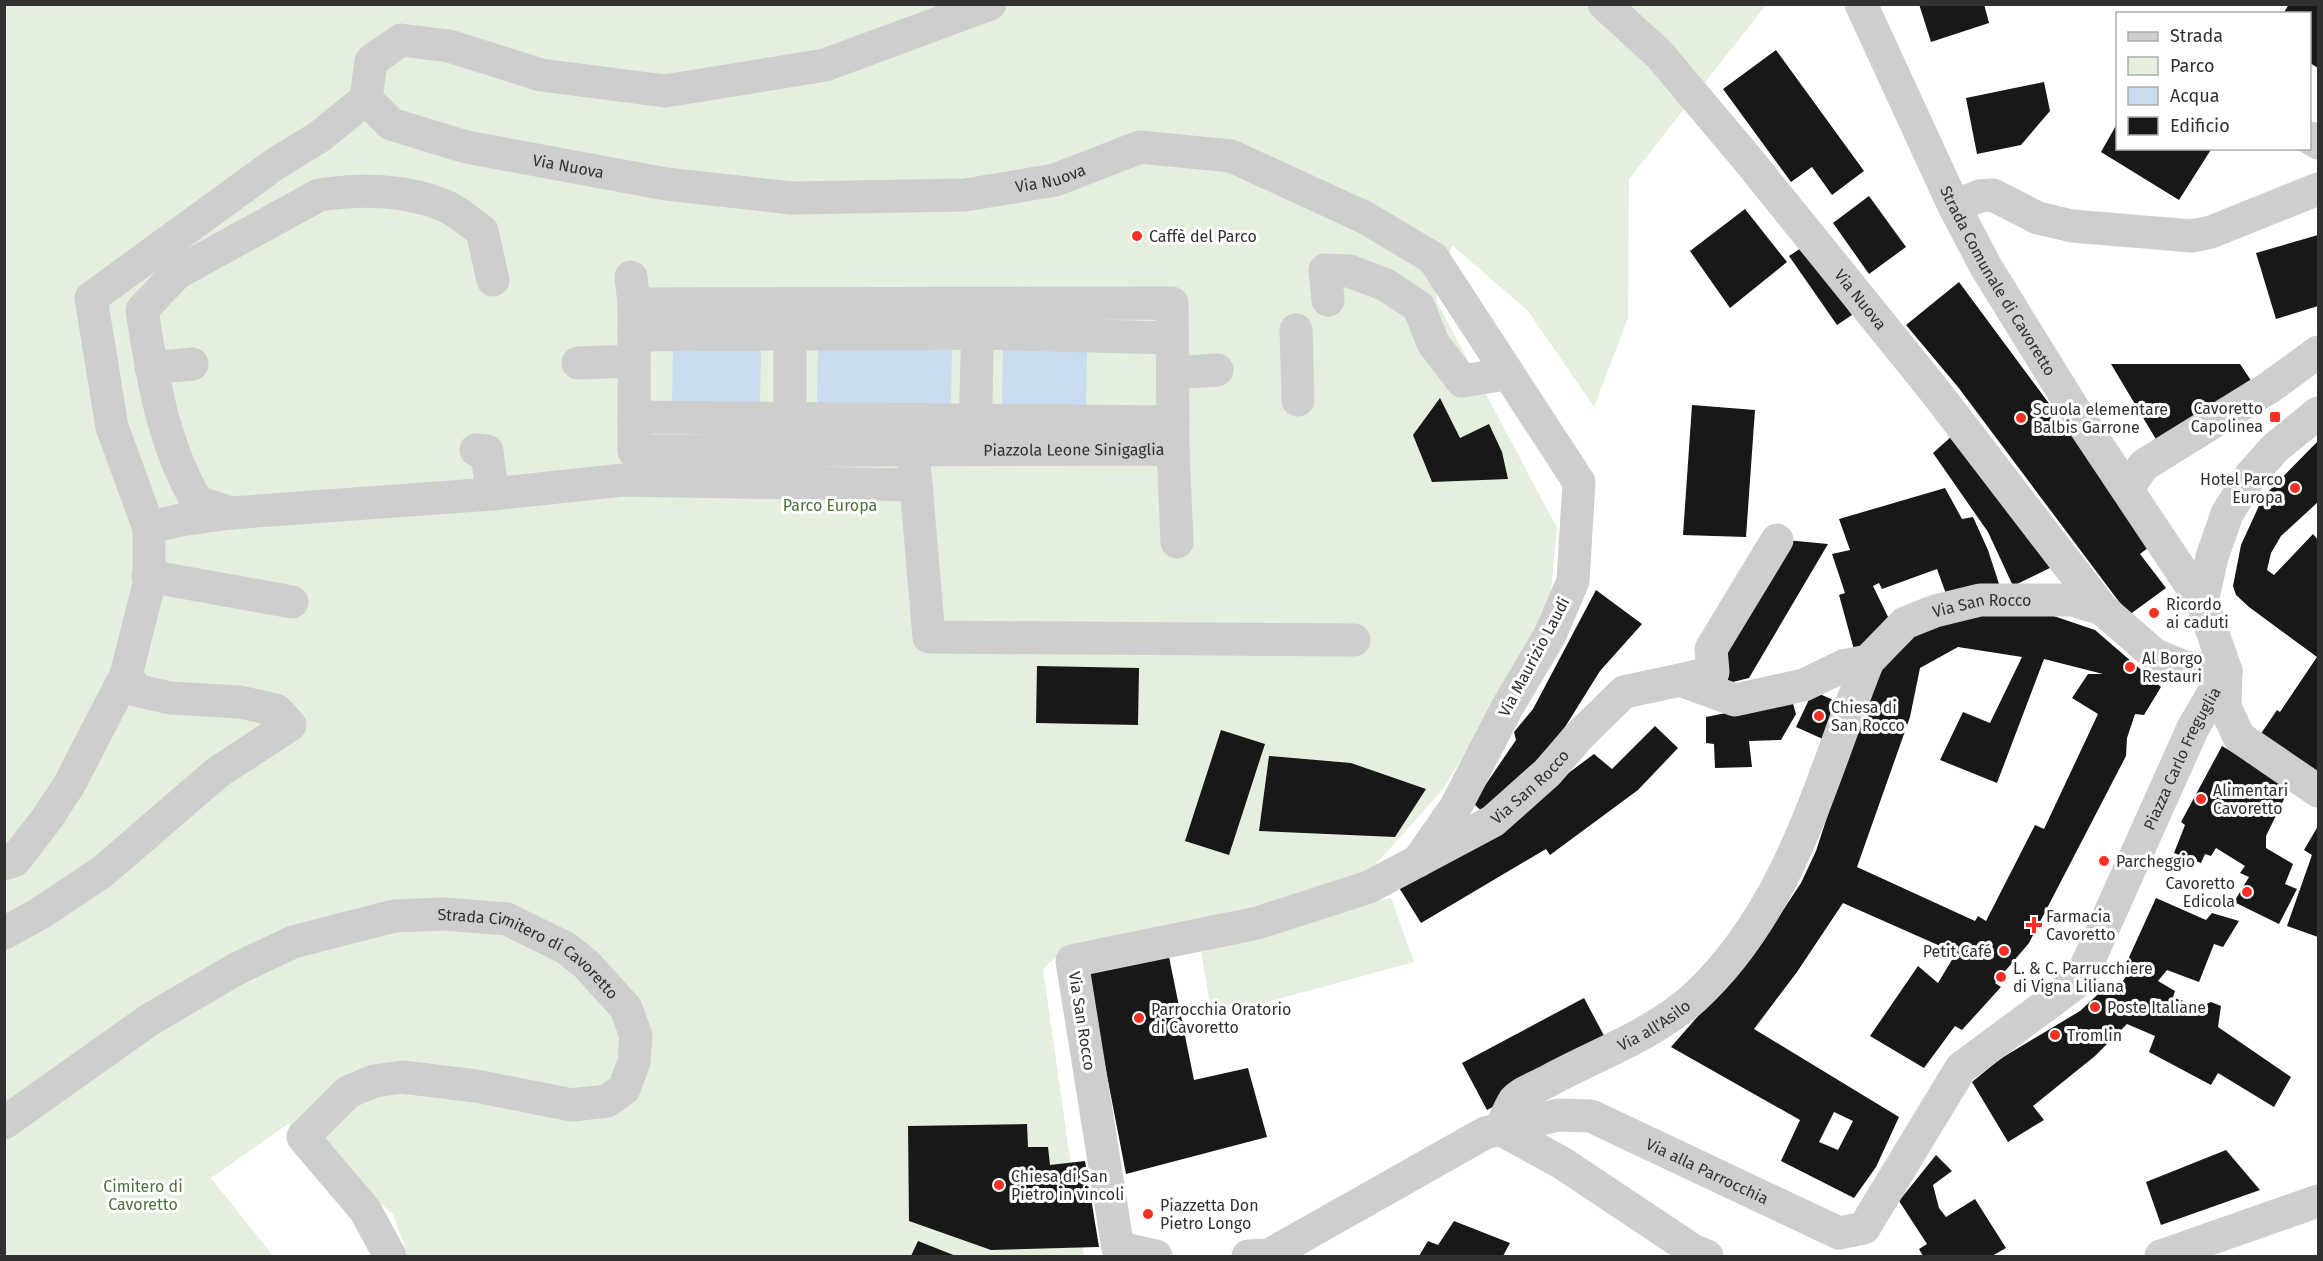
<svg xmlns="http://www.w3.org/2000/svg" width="2323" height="1261" font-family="'Fira Sans',sans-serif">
<rect width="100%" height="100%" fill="#fff"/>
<g fill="#e5efde">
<polygon points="5,5 1766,5 1629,179 1628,318 1594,407 1528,311 1452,245 1436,300 1557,528 1549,613 1444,788 1360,882 1065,949 1043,969 1084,1256 408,1256 393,1214 288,1124 211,1178 273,1256 5,1256"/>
<polygon points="1391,898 1414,962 1212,1017 1199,938"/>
</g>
<g fill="#c9dcf0">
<polygon points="673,343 761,343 760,407 672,406"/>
<polygon points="818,343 952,345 951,405 817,404"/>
<polygon points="1003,344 1087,345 1086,408 1002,407"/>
</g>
<g fill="#181818" fill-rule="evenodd">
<polygon points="1919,4 1984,4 1989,23 1931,42"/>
<polygon points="2289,4 2318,4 2318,68 2310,63 2310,14 2283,14"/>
<polygon points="1776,50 1864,171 1832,195 1812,167 1791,182 1723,89"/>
<polygon points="2044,82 2050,111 2021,145 1977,154 1966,98"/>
<polygon points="2118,122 2118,148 2212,148 2179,200 2101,152"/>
<polygon points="1869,196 1906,247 1869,274 1833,223"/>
<polygon points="1745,209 1787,262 1730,308 1690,251"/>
<polygon points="2318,235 2318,306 2276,319 2256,253"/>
<polygon points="1804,246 1852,315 1837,325 1789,256"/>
<polygon points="1959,282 2153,544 2140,554 2166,588 2129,615 1958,387 1906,325"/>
<polygon points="2111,364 2240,364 2252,382 2157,441"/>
<polygon points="1440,398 1460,438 1489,424 1502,452 1508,479 1432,482 1413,435"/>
<polygon points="1692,405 1755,410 1746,537 1683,535"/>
<polygon points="1953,435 2054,566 2013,586 1988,532 1933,453"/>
<polygon points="2318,441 2318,502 2281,536 2271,553 2267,570 2274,575 2313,534 2318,540 2318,774 2258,738 2277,710 2280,712 2317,657 2249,607 2236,595 2233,586 2241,545 2263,497"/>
<polygon points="1945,488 1962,519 1973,517 1988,550 2000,587 1949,602 1937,569 1882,589 1879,583 1873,586 1893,627 1856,657 1839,595 1845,593 1832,554 1850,550 1839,519"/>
<polygon points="1786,540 1828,544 1749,678 1729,683 1719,650"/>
<polygon points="1596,590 1642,624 1600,671 1565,727 1490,819 1473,803 1516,740 1514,732 1533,709"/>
<path d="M 2033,609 L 2095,630 L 2161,687 L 2144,715 L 2135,714 L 2127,738 L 2126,756 L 2029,943 L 1995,983 L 2001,987 L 1962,1030 L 1955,1026 L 1924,1068 L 1870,1036 L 1918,966 L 1938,983 L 1956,953 L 1843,903 L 1797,972 L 1754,1029 L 1899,1117 L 1876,1167 L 1854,1198 L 1781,1161 L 1800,1120 L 1671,1047 L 1760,945 L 1801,883 L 1816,851 L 1863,707 L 1882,659 L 1915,624 ZM 1958,647 L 2022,657 L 1990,723 L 1963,712 L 1940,760 L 1997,783 L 2044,659 L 2103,674 L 2088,674 L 2072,698 L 2098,714 L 2044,829 L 2035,825 L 1986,921 L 1978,916 L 1975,921 L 1857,867 L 1910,717 L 1920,668 ZM 1834,1112 L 1853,1121 L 1838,1150 L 1819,1142 Z"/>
<polygon points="1037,666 1139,668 1138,725 1036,723"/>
<polygon points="1813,691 1842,704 1825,740 1796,727"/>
<polygon points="1792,700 1796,714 1781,740 1749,741 1752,767 1715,768 1714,744 1706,743 1706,717"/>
<polygon points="1655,726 1678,748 1638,790 1550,855 1546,849 1421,923 1398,886 1524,806 1594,754 1612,769"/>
<polygon points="1221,730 1265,744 1229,855 1185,841"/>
<polygon points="2222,746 2290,787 2266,836 2266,848 2293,864 2285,884 2297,889 2279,924 2234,902 2249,877 2240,873 2245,866 2216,848 2211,856 2205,854 2201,863 2174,853 2185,825 2181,822"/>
<polygon points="1269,756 1351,763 1426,789 1395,837 1259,831"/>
<polygon points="2318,826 2318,937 2287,926 2312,855 2304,850"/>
<polygon points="2156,898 2206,920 2212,913 2239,921 2223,947 2214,944 2199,982 2167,970 2158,981 2175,991 2173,997 2199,1007 2211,1002 2221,1006 2218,1027 2291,1077 2274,1107 2218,1073 2211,1085 2149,1052 2155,1036 2127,1024 2095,1056 2033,1106 2044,1120 2008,1142 1972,1082 2000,1059 2080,1011 2109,984 2115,991 2132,969 2125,966"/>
<polygon points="1168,952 1194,1080 1248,1068 1267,1137 1126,1174 1086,967"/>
<polygon points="1584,998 1609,1045 1487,1110 1462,1063"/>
<polygon points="1027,1124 1028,1147 1048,1147 1050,1165 1085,1161 1099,1247 991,1250 909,1221 908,1126"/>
<polygon points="2226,1150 2260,1190 2161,1225 2146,1182"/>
<polygon points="1936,1155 1952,1171 1933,1185 1939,1208 1946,1217 1975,1199 2006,1248 1992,1256 1923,1256 1919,1249 1927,1244 1899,1201"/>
<polygon points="1454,1221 1510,1243 1503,1256 1419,1256 1428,1241 1438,1245"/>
<polygon points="918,1241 956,1256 911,1256"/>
</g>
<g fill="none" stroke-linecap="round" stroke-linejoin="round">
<g stroke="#cecece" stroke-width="33">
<path id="s1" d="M 1604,4 L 1659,54 L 1749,161 L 1934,390 L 2102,609"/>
<path id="s2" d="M 1861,4 L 1954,206 L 1986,267 L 2076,413 L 2202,602"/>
<path id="s3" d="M 366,99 L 391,124 L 466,147 L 666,184 L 791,198 L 965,195 L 1055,180 L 1140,147 L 1231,156 L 1364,217 L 1433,258 L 1579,482 L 1573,581 L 1550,635 L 1508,706 L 1455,808 L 1418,861"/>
<polyline points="366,99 371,61 401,40 449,46 541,75 665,91 825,65 990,4"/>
<polyline points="2310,138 2318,143"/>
<polyline points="1954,206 1980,196 1993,195 2038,218 2072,226 2192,236 2211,232 2318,189"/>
<path id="s4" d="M 631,277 L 634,304 L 634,451 L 1173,449 L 1177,542"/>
<polyline points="1328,300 1325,270 1349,271 1386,285 1419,307 1433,343 1462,381 1494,376"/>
<polyline points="634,304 1172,303 1173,449"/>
<polyline points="1296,330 1298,400"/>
<polyline points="634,335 978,333 1172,338"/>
<polyline points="578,363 634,361"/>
<polyline points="151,368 192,364"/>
<polyline points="1173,373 1217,370"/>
<polyline points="2318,413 2275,448 2251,475 2227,514 2212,557 2202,602 2226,671 2225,707 2239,737 2318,791"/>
<polyline points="634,417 1173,422"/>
<polyline points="975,442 978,311"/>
<polyline points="790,443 790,311"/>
<polyline points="476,450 487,451 492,494"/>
<polyline points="914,462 929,637 1354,640"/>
<polyline points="2127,489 2144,465 2270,387 2318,352"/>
<path d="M 231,513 L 197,502 C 163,444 152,376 142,310 L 177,273 L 319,195 C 358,189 405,189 443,205 C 457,210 470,223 482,231 L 493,280"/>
<polyline points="149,528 180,520 231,513 492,494 623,480 916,485"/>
<polyline points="148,576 292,602"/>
<polyline points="1680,680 1713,672 1711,649 1777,540"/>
<polyline points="4,864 14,861 46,820 69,785 126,675 149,584 149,528 112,427 91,298 275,164 319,137 366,99"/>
<polyline points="4,933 39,914 102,872 218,772 290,725 276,710 240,702 170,698 136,690 126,675"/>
<path id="s5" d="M 4,1123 L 149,1020 L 238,968 L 293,942 L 394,916 L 444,914 L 507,919 L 566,948 L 587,965 L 626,1008 L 636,1036 L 634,1062 L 624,1089 L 607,1101 L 572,1105 L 476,1086 L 402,1077 L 374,1081 L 348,1092 L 303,1137 L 365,1210 L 390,1256"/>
<path id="s6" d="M 1118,1248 L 1072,961 L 1257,923 L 1369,887 L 1493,821 L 1547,773 L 1579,736 L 1624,692 L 1680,680 L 1735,700 L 1804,685 L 1843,666 L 1868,661 L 1905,623 L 1935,611 L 1980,600 L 2073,600 L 2102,609 L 2155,655 L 2185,667 L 2226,671"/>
<polyline points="1118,1248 1156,1256"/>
<path id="s7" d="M 1248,1256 L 1269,1255 L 1485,1133 L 1558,1115 L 1591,1116 L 1839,1233 L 1864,1228 L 1961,1068 L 2080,980 L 2193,728 L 2226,671"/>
<path id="s8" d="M 1707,1256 L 1694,1251 L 1562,1163 L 1500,1129 C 1505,1120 1509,1109 1514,1101 C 1521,1092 1540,1086 1550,1080 C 1598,1054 1653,1035 1695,997 C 1791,908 1821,778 1868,661"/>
<polyline points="2161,1256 2318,1201"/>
</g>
</g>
<g fill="#f63025" stroke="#fff" stroke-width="2">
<circle cx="1137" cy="236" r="6"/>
<rect x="2269" y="411" width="12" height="12" rx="3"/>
<circle cx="2021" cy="418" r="6"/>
<circle cx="2295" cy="488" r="6"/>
<circle cx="2154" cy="613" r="6"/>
<circle cx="2130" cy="667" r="6"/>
<circle cx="1819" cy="716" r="6"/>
<circle cx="2201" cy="799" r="6"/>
<circle cx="2104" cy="861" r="6"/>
<circle cx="2247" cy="892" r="6"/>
<path d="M2031 916h6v6h6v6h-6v6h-6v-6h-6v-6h6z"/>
<circle cx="2004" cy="951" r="6"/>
<circle cx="2001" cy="977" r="6"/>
<circle cx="2095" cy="1007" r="6"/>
<circle cx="1139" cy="1018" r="6"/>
<circle cx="2055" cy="1035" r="6"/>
<circle cx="999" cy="1185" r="6"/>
<circle cx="1148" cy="1214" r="6"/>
</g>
<g text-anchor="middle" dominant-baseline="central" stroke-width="6" stroke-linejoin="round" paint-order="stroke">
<g font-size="16" fill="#313131" stroke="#fff">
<text stroke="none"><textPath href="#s3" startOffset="218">Via Nuova</textPath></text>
<text stroke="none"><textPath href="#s3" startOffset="704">Via Nuova</textPath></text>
<text stroke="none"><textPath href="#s2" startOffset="309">Strada Comunale di Cavoretto</textPath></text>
<text stroke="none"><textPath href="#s1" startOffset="392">Via Nuova</textPath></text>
<text stroke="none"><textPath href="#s4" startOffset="614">Piazzola Leone Sinigaglia</textPath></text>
<text stroke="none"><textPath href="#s6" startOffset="1310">Via San Rocco</textPath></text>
<text transform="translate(1534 657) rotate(-62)">Via Maurizio Laudi</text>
<text stroke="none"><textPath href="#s7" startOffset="1256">Piazza Carlo Freguglia</textPath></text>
<text stroke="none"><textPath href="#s6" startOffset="788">Via San Rocco</textPath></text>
<text stroke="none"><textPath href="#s5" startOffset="592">Strada Cimitero di Cavoretto</textPath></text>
<text transform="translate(1082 1021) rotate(81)">Via San Rocco</text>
<text stroke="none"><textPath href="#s8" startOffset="434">Via all'Asilo</textPath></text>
<text stroke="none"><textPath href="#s7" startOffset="506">Via alla Parrocchia</textPath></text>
</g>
<g font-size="16" fill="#313131" stroke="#fff" text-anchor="start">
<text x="1149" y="236">Caffè del Parco</text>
<text x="2263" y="408" text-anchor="end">Cavoretto<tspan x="2263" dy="18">Capolinea</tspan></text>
<text x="2033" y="409">Scuola elementare<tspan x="2033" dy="18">Balbis Garrone</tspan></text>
<text x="2283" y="479" text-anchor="end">Hotel Parco<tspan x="2283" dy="18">Europa</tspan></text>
<text x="2166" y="604">Ricordo<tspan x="2166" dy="18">ai caduti</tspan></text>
<text x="2142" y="658">Al Borgo<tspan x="2142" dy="18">Restauri</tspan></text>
<text x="1831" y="707">Chiesa di<tspan x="1831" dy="18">San Rocco</tspan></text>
<text x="2213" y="790">Alimentari<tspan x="2213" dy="18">Cavoretto</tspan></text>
<text x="2116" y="861">Parcheggio</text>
<text x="2235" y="883" text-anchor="end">Cavoretto<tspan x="2235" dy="18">Edicola</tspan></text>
<text x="2046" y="916">Farmacia<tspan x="2046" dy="18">Cavoretto</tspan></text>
<text x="1992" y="951" text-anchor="end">Petit Café</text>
<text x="2013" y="968">L. &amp; C. Parrucchiere<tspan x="2013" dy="18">di Vigna Liliana</tspan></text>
<text x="2107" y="1007">Poste Italiane</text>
<text x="1151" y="1009">Parrocchia Oratorio<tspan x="1151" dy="18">di Cavoretto</tspan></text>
<text x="2067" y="1035">Tromlin</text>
<text x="1011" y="1176">Chiesa di San<tspan x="1011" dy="18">Pietro in vincoli</tspan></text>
<text x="1160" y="1205">Piazzetta Don<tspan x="1160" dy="18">Pietro Longo</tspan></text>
</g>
<g font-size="16" fill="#4d7239" stroke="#fff">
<text x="830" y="505">Parco Europa</text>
<text x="143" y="1186">Cimitero di<tspan x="143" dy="18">Cavoretto</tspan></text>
</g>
</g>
<rect width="2323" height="1261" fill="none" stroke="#313131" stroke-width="12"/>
<rect x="2116" y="12" width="195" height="138" fill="#ffffff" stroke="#adadad" stroke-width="1.5"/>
<rect x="2128" y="32" width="30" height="9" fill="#cecece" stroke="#adadad" stroke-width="1.5"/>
<text x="2170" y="42" font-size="18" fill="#313131">Strada</text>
<rect x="2128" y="57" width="30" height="18" fill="#e5efde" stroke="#adadad" stroke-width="1.5"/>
<text x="2170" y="72" font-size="18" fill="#313131">Parco</text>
<rect x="2128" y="87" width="30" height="18" fill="#c9dcf0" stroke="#adadad" stroke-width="1.5"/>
<text x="2170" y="102" font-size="18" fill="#313131">Acqua</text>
<rect x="2128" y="117" width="30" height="18" fill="#181818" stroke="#adadad" stroke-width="1.5"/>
<text x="2170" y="132" font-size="18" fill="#313131">Edificio</text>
</svg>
